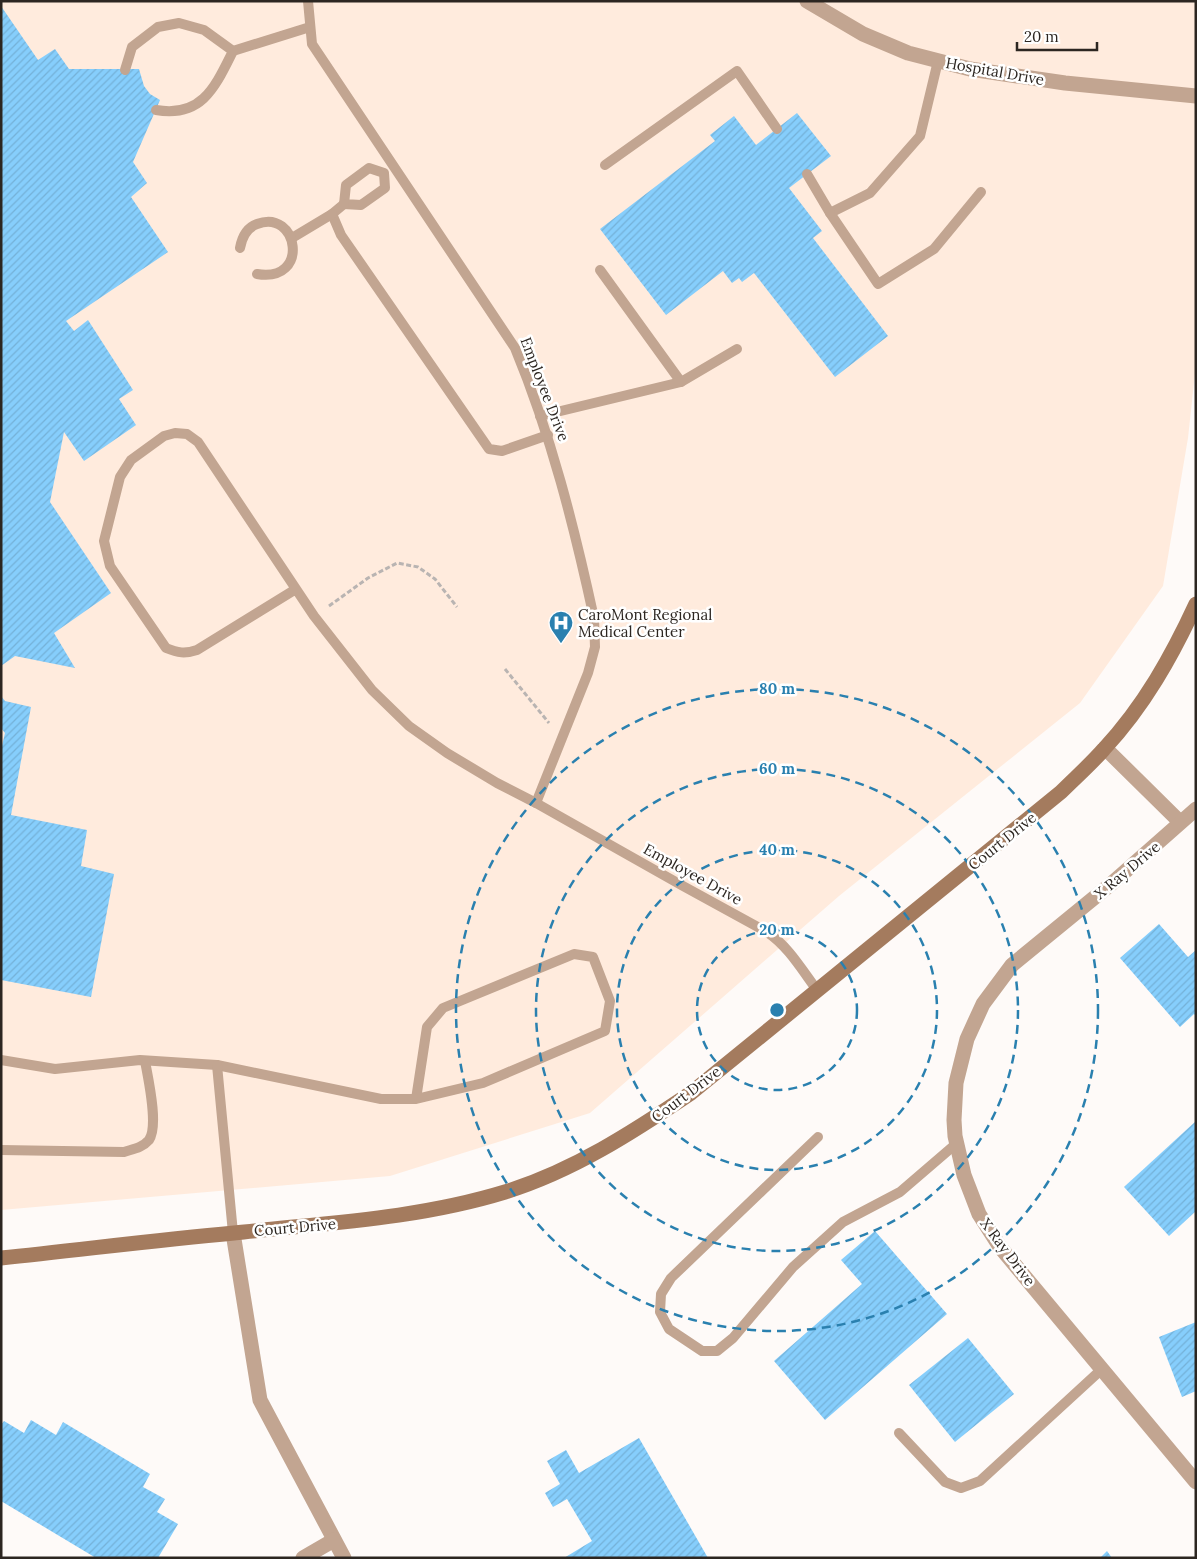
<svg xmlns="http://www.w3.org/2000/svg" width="1197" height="1559" font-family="Lora,serif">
<defs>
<pattern id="building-hatch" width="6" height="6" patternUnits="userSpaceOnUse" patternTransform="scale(1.25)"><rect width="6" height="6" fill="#86cefc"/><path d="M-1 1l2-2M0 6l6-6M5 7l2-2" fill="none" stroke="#74b1d8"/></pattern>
</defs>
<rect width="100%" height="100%" fill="#fefaf8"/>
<polygon fill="#ffebdd" points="1,1 1196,1 1196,364 1188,438 1163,586 1080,703 839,896 590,1113 390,1176 1,1210"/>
<g fill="url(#building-hatch)">
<polygon points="1,6 38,60 55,49 69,69 139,69 144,86 150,94 160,100 133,162 147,183 131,197 168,252 66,321 74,331 88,320 133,390 119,399 136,425 84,461 64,432 50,502 111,593 54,633 75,668 15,656 1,666"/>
<polygon points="797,113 831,156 789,188 822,231 813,238 888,336 835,377 754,273 742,282 739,278 732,283 723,271 666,315 600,229 715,141 710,135 734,116 756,145"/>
<polygon points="1,696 5,701 31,707 11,815 87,830 81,866 114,874 91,997 1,980 1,750 5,733 1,728"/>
<polygon points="1159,924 1188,957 1196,950 1196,1016 1194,1014 1180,1027 1120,958"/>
<polygon points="1196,1121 1196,1211 1169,1236 1124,1187"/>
<polygon points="875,1231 947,1314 825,1420 774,1361 862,1284 841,1260"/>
<polygon points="1196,1322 1196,1391 1182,1397 1159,1337"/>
<polygon points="968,1338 1014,1394 955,1442 909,1385"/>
<polygon points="31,1420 56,1435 63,1422 150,1474 143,1487 165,1499 157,1512 178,1524 158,1558 96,1558 1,1501 1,1425 4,1421 24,1433"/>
<polygon points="639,1438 708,1558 564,1558 592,1541 567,1499 553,1507 545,1493 560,1484 547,1461 566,1450 579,1473"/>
<polygon points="1107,1551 1112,1558 1100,1558"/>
</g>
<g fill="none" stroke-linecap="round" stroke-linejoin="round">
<g stroke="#b9b4b2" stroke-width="3" stroke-dasharray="5 2.5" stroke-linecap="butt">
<polyline points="329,606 368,578 397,563 418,567 435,579 457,607"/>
<polyline points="505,669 549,723"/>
</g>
<g stroke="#c2a591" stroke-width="10">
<path d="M 308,1 L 312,44 L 515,348 C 551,435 574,526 594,618 L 595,647 L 588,673 L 536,803"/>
<polyline points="233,51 310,27"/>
<polyline points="938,61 920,136 870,193 830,213 878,284 934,249 981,192"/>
<path d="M 125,70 L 132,47 L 158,27 L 179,23 L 204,30 L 233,51 C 215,87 202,118 156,110"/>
<polyline points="605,165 737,71 777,129"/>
<polygon points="369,168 384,173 385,188 361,205 344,204 346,185"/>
<polyline points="807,174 830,213"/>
<polyline points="344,204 332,214 341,235 489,449 502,451 548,435"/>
<polyline points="292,238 332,214"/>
<path d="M 240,248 C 242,237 246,228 257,224 C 298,208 311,283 257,274"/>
<polyline points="600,270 681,382"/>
<polyline points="540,416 681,382 737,349"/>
<path d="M 296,589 L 197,650 C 185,654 178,653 166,648 L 110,566 L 104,541 L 120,477 L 131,460 L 164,436 L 175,433 L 187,434 L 198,442 L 314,616 L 372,690 L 409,726 L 447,753 L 497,783 L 536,803 L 683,886 L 767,932 C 788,946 802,970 817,990"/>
<polyline points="1,1060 55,1069 140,1060 217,1065 381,1099 416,1099 483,1083 605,1031 610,1001 593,957 574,954 443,1008 427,1027 416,1099"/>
<polyline points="217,1065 233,1233"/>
<polyline points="818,1137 671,1278 661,1294 660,1312 669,1329 702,1351 717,1351 733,1338 793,1267 843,1222 900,1192 957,1143"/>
<path d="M 1,1150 L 124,1152 C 133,1149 142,1148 149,1140 C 159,1126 148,1078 145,1061"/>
<polyline points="899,1433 945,1482 961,1488 980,1481 1102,1369"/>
</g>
<g stroke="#c2a591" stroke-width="15">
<polyline points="807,1 863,34 908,53 970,69 1065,83 1196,96"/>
<polyline points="1105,748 1180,822"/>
<polyline points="1196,809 1111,884 1012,965 983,1004 967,1039 956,1083 954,1120 955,1136 964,1175 979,1214 1000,1247 1196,1482"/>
<polyline points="233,1233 260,1400 344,1558"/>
<polyline points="303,1558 334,1540"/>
</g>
<path stroke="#a47b5e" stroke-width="15" d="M 1,1258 C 79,1250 156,1240 234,1233 C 325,1223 417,1219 505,1192 C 573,1171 633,1132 691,1093 L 1061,792 C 1075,778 1091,764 1104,749 C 1144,706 1172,656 1196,604"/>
</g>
<g fill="none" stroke="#2a80af" stroke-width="2.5" stroke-dasharray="9 6">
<circle cx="777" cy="1010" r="80"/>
<circle cx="777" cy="1010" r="160"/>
<circle cx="777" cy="1010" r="241"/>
<circle cx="777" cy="1010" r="321"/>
</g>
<defs>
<symbol id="hospital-pin" viewBox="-11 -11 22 30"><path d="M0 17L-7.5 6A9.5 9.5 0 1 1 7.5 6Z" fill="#2a80af" stroke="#fff"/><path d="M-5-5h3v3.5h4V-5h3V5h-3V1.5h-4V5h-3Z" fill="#fff"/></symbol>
</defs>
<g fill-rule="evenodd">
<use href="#hospital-pin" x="547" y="609" width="28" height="38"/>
</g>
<g text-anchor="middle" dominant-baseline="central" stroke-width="5" stroke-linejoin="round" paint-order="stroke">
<g font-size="15" fill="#2c2621" stroke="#fff">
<text transform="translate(995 71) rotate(10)">Hospital Drive</text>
<text transform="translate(545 389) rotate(69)">Employee Drive</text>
<text transform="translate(1002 841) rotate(-39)">Court Drive</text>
<text transform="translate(1127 870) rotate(-40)">X Ray Drive</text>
<text transform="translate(693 874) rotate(29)">Employee Drive</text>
<text transform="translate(686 1094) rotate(-37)">Court Drive</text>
<text transform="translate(295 1227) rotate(-5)">Court Drive</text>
<text transform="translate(1008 1252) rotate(53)">X Ray Drive</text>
</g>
<g font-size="15" fill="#2c2621" stroke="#fff" text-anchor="start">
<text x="578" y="614">CaroMont Regional<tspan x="578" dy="17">Medical Center</tspan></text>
</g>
</g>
<circle cx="777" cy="1010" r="8" fill="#2a80af" stroke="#fff" stroke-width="2.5"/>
<g font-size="15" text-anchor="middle" font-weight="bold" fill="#2a80af" stroke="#fff" stroke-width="5" stroke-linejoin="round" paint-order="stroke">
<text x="777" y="694">80 m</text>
<text x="777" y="774">60 m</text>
<text x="777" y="855">40 m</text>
<text x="777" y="935">20 m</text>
</g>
<rect width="1197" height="1559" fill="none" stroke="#2c2621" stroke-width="5"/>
<path d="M1017 42v8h80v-8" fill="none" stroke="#2c2621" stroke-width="2.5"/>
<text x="1024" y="42" font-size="15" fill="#2c2621" stroke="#ffffff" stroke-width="4" paint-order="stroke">20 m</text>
</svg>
